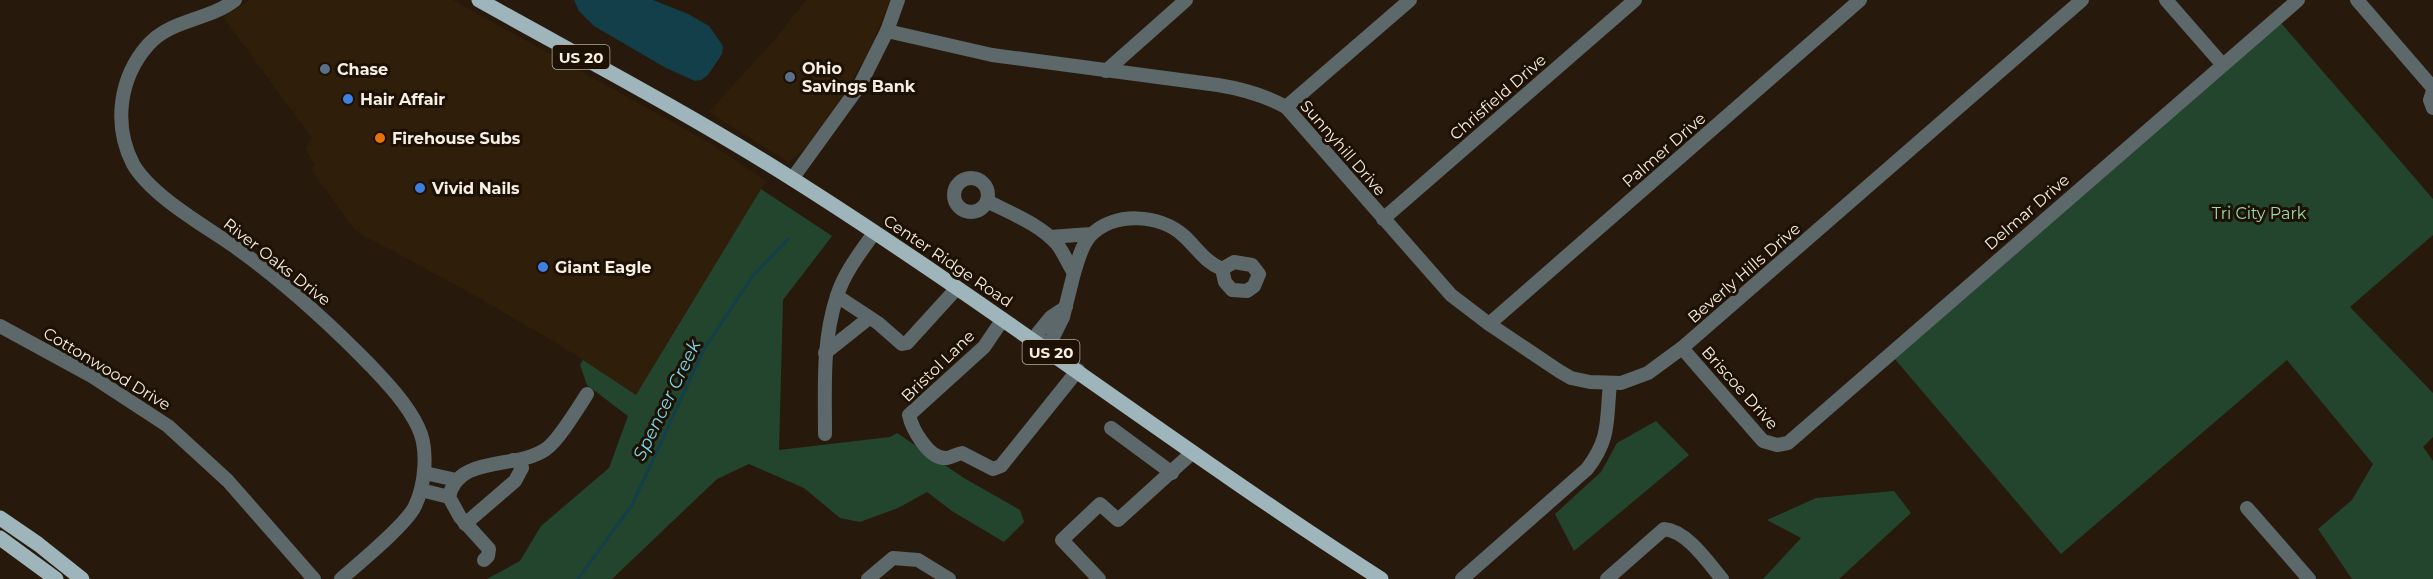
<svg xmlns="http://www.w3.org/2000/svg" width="2433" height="579" font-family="Montserrat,sans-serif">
<rect width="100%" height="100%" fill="#271a0c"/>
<g fill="#2f1e0a">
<polygon points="250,0 453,0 710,143 766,181 636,395 563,347 467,291 357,232 311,170 315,165 305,149 312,138 223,17"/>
<polygon points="806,0 890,0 868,53 845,92 804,150 788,162 709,112 777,37"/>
</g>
<g fill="#24452d">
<polygon points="2281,23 2433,199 2433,235 2350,307 2433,393 2433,437 2423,447 2433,461 2433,579 2352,579 2318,529 2352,500 2373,464 2287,360 2061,554 1894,358"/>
<polygon points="761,189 832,236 783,300 779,450 890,437 897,433 964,478 1020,510 1024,522 1004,542 952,511 927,492 898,508 860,522 840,518 804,488 749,464 717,479 612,579 487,579 520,561 541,526 609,468 628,416 587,385 580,365 583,360 636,395"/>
<polygon points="1656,421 1689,455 1574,551 1555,514 1601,472 1617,443"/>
<polygon points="1894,491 1911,513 1839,579 1763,579 1801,538 1767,520 1816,498"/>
</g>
<polygon fill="#123f4a" points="574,0 653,0 688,14 709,26 723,46 722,54 708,75 701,80 695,81 666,68 594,26 579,11"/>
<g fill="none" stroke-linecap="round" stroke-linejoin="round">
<polyline stroke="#123f4a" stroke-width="3" points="578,579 632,505 704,349 752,277 788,239"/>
<g stroke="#5d686b" stroke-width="14">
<path d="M 235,0 C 208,21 171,19 148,45 C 119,78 113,125 133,164 C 152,197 207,227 238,249 C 286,284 330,324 371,366 C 388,384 407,404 418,427 C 429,449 425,485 415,506 C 407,524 358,564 341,579"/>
<polyline points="2166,0 2222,64"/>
<polyline points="2357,0 2433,88"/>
<path d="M 887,31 L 992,55 L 1218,85 C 1243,89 1264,95 1286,107 L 1451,295 L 1489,324 L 1559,371 L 1571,378 L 1590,382 L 1621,383 L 1648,373 L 1682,348 L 2082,0"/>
<polyline points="1106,71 1186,0"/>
<polyline points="2433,91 2430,100 2433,108"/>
<polyline points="1286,107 1410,0"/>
<circle cx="971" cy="195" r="17"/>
<polyline points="792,179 860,85 887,31 898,0"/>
<path d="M 987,201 C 1010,213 1040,224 1057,244 C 1064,253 1068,264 1074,273 L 1063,317 L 1051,341 L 1039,344 L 1038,333 L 1051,317 L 1066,307"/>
<polyline points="1383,219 1635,0"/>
<polyline points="1050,237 1091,234"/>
<polygon points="1234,262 1252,265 1259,274 1254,286 1247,291 1232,290 1225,282 1222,269"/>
<path d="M 1074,273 C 1078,261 1081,246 1090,236 C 1114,211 1160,214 1184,236 C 1197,248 1205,262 1222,269"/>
<polyline points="837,296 878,323 902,344 907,343 957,288"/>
<path d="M 1003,319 L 984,347 L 909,415 C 912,429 929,460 947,458 C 952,457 957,454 962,453 L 993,469 L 1001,466 L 1078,370"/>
<polyline points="1489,324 1860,0"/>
<polyline points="0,326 90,375 168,426 228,481 314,579"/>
<polyline points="1682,348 1763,441 1777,445 1788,443 2298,0"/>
<polyline points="825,353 869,318"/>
<polyline points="1111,428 1172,473"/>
<path d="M 825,434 C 825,387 822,341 837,296 C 844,273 860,253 874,233"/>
<polyline points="425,473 456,480"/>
<polyline points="421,490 449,497"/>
<polyline points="2247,508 2309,579"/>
<polyline points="465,524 515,481 522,468 519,462 513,460"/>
<path d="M 484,560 L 488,556 L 489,549 L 460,517 L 449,497 C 458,454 517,470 546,449 C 558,441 578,408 587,394"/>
<polyline points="868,579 893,558 918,560 949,579"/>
<polyline points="1099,579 1062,540 1100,504 1118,520 1193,452"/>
<path d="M 1462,579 L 1587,469 C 1611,438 1606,420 1610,384"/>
<path d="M 1607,579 L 1664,529 C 1687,531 1707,561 1722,579"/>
</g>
<g stroke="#9eb5bb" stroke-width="15">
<path d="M 479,0 C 581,57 684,111 783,173 C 987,301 1178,449 1381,579"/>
<polyline points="0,518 38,544 82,579"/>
<polyline points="0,538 56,579"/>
</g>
</g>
<g fill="#5c6f8a" stroke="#1d1104" stroke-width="2">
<circle cx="325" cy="69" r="6"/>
<circle cx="790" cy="77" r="6"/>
</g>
<g fill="#3f7fe0" stroke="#1d1104" stroke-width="2">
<circle cx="348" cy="99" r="6"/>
<circle cx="420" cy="188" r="6"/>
<circle cx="543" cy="267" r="6"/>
</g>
<circle fill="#e8710a" stroke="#1d1104" stroke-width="2" cx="380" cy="138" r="6"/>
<g text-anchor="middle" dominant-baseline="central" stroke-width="6" stroke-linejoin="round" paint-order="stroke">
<g fill="#1d1104" stroke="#b5aba0" stroke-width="1.5">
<rect x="552.5" y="45" width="57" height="24" rx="4.5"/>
<rect x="1022.5" y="340" width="57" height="24" rx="4.5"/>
</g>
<g font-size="15" font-weight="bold" fill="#f6ede3">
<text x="581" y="57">US 20</text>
<text x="1051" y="352">US 20</text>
</g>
<g font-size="16" font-weight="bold" fill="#f6ede3" stroke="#1d1104" text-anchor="start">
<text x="802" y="68">Ohio<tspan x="802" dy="18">Savings Bank</tspan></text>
<text x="337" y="69">Chase</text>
<text x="360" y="99">Hair Affair</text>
<text x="392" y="138">Firehouse Subs</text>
<text x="432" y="188">Vivid Nails</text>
<text x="555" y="267">Giant Eagle</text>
</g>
<g font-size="16" fill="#f6ede3" stroke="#1d1104">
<text transform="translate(1498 97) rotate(-41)">Chrisfield Drive</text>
<text transform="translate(1343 148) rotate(49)">Sunnyhill Drive</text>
<text transform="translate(1664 150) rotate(-41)">Palmer Drive</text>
<text transform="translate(2027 212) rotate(-41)">Delmar Drive</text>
<text transform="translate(948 261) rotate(34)">Center Ridge Road</text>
<text transform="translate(277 262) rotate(38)">River Oaks Drive</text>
<text transform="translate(1744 273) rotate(-41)">Beverly Hills Drive</text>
<text transform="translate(938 366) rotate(-44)">Bristol Lane</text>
<text transform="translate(107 369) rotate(31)">Cottonwood Drive</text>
<text transform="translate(1740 388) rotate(48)">Briscoe Drive</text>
</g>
<g font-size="16" fill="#9bdbab" stroke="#1d1104">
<text x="2259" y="213">Tri City Park</text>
</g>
<g font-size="18" font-style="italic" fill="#7ad7ef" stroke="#1d1104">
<text transform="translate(667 400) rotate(-64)">Spencer Creek</text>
</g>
</g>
</svg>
